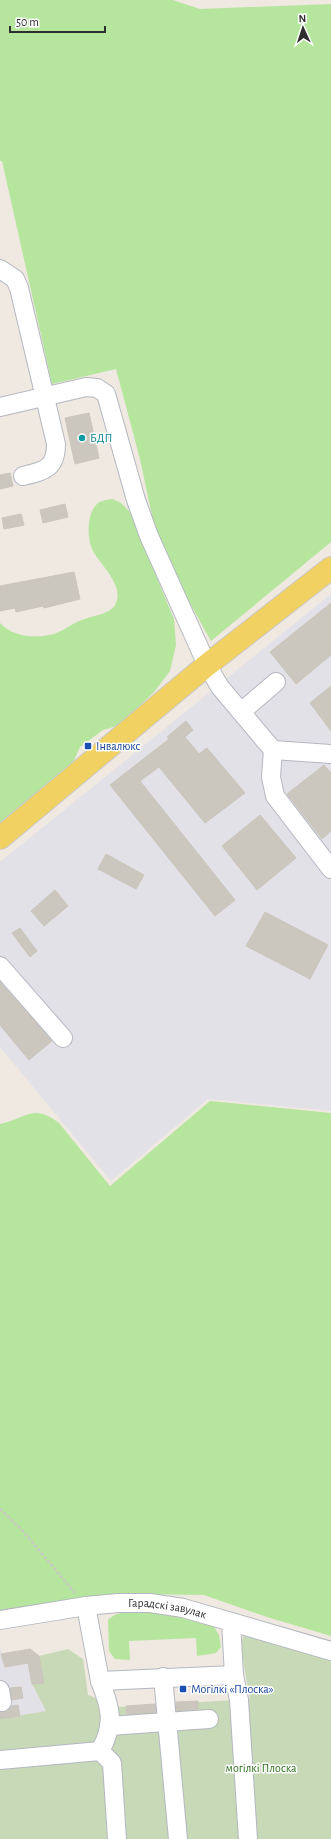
<svg xmlns="http://www.w3.org/2000/svg" width="331" height="1839" font-family="'Alegreya Sans',sans-serif">
<rect width="100%" height="100%" fill="#efe9e1"/>
<g fill="#e3e1e8">
<polygon points="331,594 331,1111 208,1099 111,1181 0,1047 0,862"/>
<polygon points="0,1646 2,1654 30,1649 39,1656 44,1683 32,1685 46,1711 0,1719"/>
</g>
<g fill="#b6e59e">
<polygon points="0,0 173,0 200,9 331,4 331,542 211,641 178,582 154,525 140,459 116,369 52,384 2,161 0,161"/>
<path d="M 113,499 L 121,503 L 129,511 L 174,619 L 176,645 L 170,671 L 154,692 L 120,725 L 103,730 L 80,747 L 71,767 L 0,825 L 0,623 C 13,637 36,639 54,634 C 65,630 74,622 85,619 C 95,615 112,614 116,603 C 124,584 100,565 92,549 C 87,538 87,514 96,505 C 101,500 106,500 113,499 Z"/>
<path d="M 210,1101 L 331,1113 L 331,1636 L 267,1617 L 204,1595 L 133,1594 L 0,1611 L 0,1124 C 27,1118 33,1103 59,1123 L 110,1186 Z"/>
<path d="M 150,1612 L 164,1613 L 214,1627 L 219,1635 L 221,1647 L 216,1653 L 197,1656 L 196,1638 L 129,1641 L 130,1660 L 115,1659 L 109,1651 L 108,1620 C 118,1609 136,1612 150,1612 Z"/>
</g>
<polygon fill="#c8d9b8" points="244,1635 331,1660 331,1839 0,1839 0,1719 46,1711 32,1684 44,1683 39,1656 68,1649 83,1659 88,1695 102,1700 103,1708 250,1699 240,1644"/>
<g fill="#cbc7bf" stroke="#cbc5ba">
<polygon points="89,413 99,458 75,464 65,418"/>
<polygon points="10,473 13,486 0,489 0,475"/>
<polygon points="65,504 68,517 43,523 40,510"/>
<polygon points="21,514 24,525 4,529 2,518"/>
<polygon points="74,572 80,599 44,608 43,606 16,612 15,608 0,611 0,586"/>
<polygon points="331,603 331,655 296,684 270,652"/>
<polygon points="331,686 331,731 310,703"/>
<polygon points="186,721 193,730 185,737 199,754 207,748 245,793 205,823 159,767 140,781 235,900 215,916 110,785 169,739 167,737"/>
<polygon points="324,765 331,773 331,831 322,839 287,794"/>
<polygon points="260,815 296,858 257,890 222,846"/>
<polygon points="106,854 144,875 136,889 98,869"/>
<polygon points="55,890 68,906 44,926 31,911"/>
<polygon points="265,912 328,945 310,979 246,946"/>
<polygon points="20,928 37,951 30,957 12,933"/>
<polygon points="0,982 52,1041 29,1060 0,1025"/>
<polygon points="30,1649 39,1656 44,1683 32,1684 28,1663 5,1667 1,1654"/>
<polygon points="21,1687 23,1698 12,1700 10,1688"/>
<polygon points="198,1701 198,1709 177,1711 176,1702"/>
<polygon points="155,1704 156,1712 127,1714 126,1706"/>
<polygon points="18,1705 20,1716 0,1719 0,1712 4,1712 12,1706"/>
</g>
<g fill="none" stroke-linecap="round" stroke-linejoin="round">
<defs>
<g id="minor">
<path d="M 0,269 L 15,279 L 19,288 L 56,444 C 56,469 44,471 23,476"/>
<polyline points="0,407 86,387 97,388 106,394 136,500 149,536 207,665 220,687 273,750 271,777 275,796 331,869"/>
<polyline points="241,712 276,682"/>
<polyline points="273,750 331,754"/>
<polyline points="0,966 63,1038"/>
<polyline points="86,1606 100,1681 234,1675 231,1622"/>
<path id="s1" d="M 0,1620 L 86,1606 L 118,1603 L 150,1603 L 183,1608 L 331,1651"/>
<polyline points="234,1675 239,1700 248,1839"/>
<polyline points="163,1677 178,1839"/>
<polyline points="0,1690 2,1702"/>
<polyline points="109,1726 209,1719"/>
<polyline points="100,1751 112,1763 117,1839"/>
<path d="M 0,1760 L 100,1751 C 115,1724 111,1708 100,1681"/>
</g>
<polyline id="major" points="0,838 207,665 331,568"/>
</defs>
<use href="#minor" stroke="#b4b7c1" stroke-width="20"/>
<use href="#major" stroke="#c9c9c9" stroke-width="24"/>
<polyline stroke="#c9c9c9" stroke-width="2.5" stroke-dasharray="3 2" stroke-linecap="butt" points="0,1509 21,1529 75,1593"/>
<use href="#minor" stroke="#fff" stroke-width="18"/>
<use href="#major" stroke="#f2d163" stroke-width="22"/>
</g>
<circle fill="#0f9aa8" stroke="#fff" stroke-width="1.5" cx="82" cy="438" r="4"/>
<g fill="#1a4fb4" stroke="#fff" stroke-width="1.5">
<rect x="84" y="742" width="8" height="8" rx="2"/>
<rect x="179" y="1685" width="8" height="8" rx="2"/>
</g>
<g text-anchor="middle" dominant-baseline="central" stroke-width="3" stroke-linejoin="round" paint-order="stroke">
<g font-size="12" fill="#0d838f" stroke="#fff" text-anchor="start">
<text x="90" y="438">БДП</text>
</g>
<g font-size="12" fill="#164399" stroke="#fff" text-anchor="start">
<text x="96" y="746">Інвалюкс</text>
<text x="191" y="1689">Могілкі «Плоска»</text>
</g>
<g font-size="12" fill="#2e2e2e" stroke="#fff">
<text stroke="none"><textPath href="#s1" startOffset="169">Гарадскі завулак</textPath></text>
</g>
<g font-size="12" fill="#2c6e1b" stroke="#fff">
<text x="261" y="1768">могілкі Плоска</text>
</g>
</g>
<g transform="translate(303 28) rotate(357)" stroke="#ffffff" stroke-width="3" paint-order="stroke">
<path d="M0-3L7 15L0 10L-7 15Z" fill="#2e2e2e"/>
<text y="-6" font-size="11" font-weight="bold" text-anchor="middle" fill="#2e2e2e">N</text>
</g>
<path d="M10 26v6h95v-6" fill="none" stroke="#2e2e2e" stroke-width="2"/>
<text x="16" y="26" font-size="12" fill="#2e2e2e" stroke="#ffffff" stroke-width="3" paint-order="stroke">50 m</text>
</svg>
